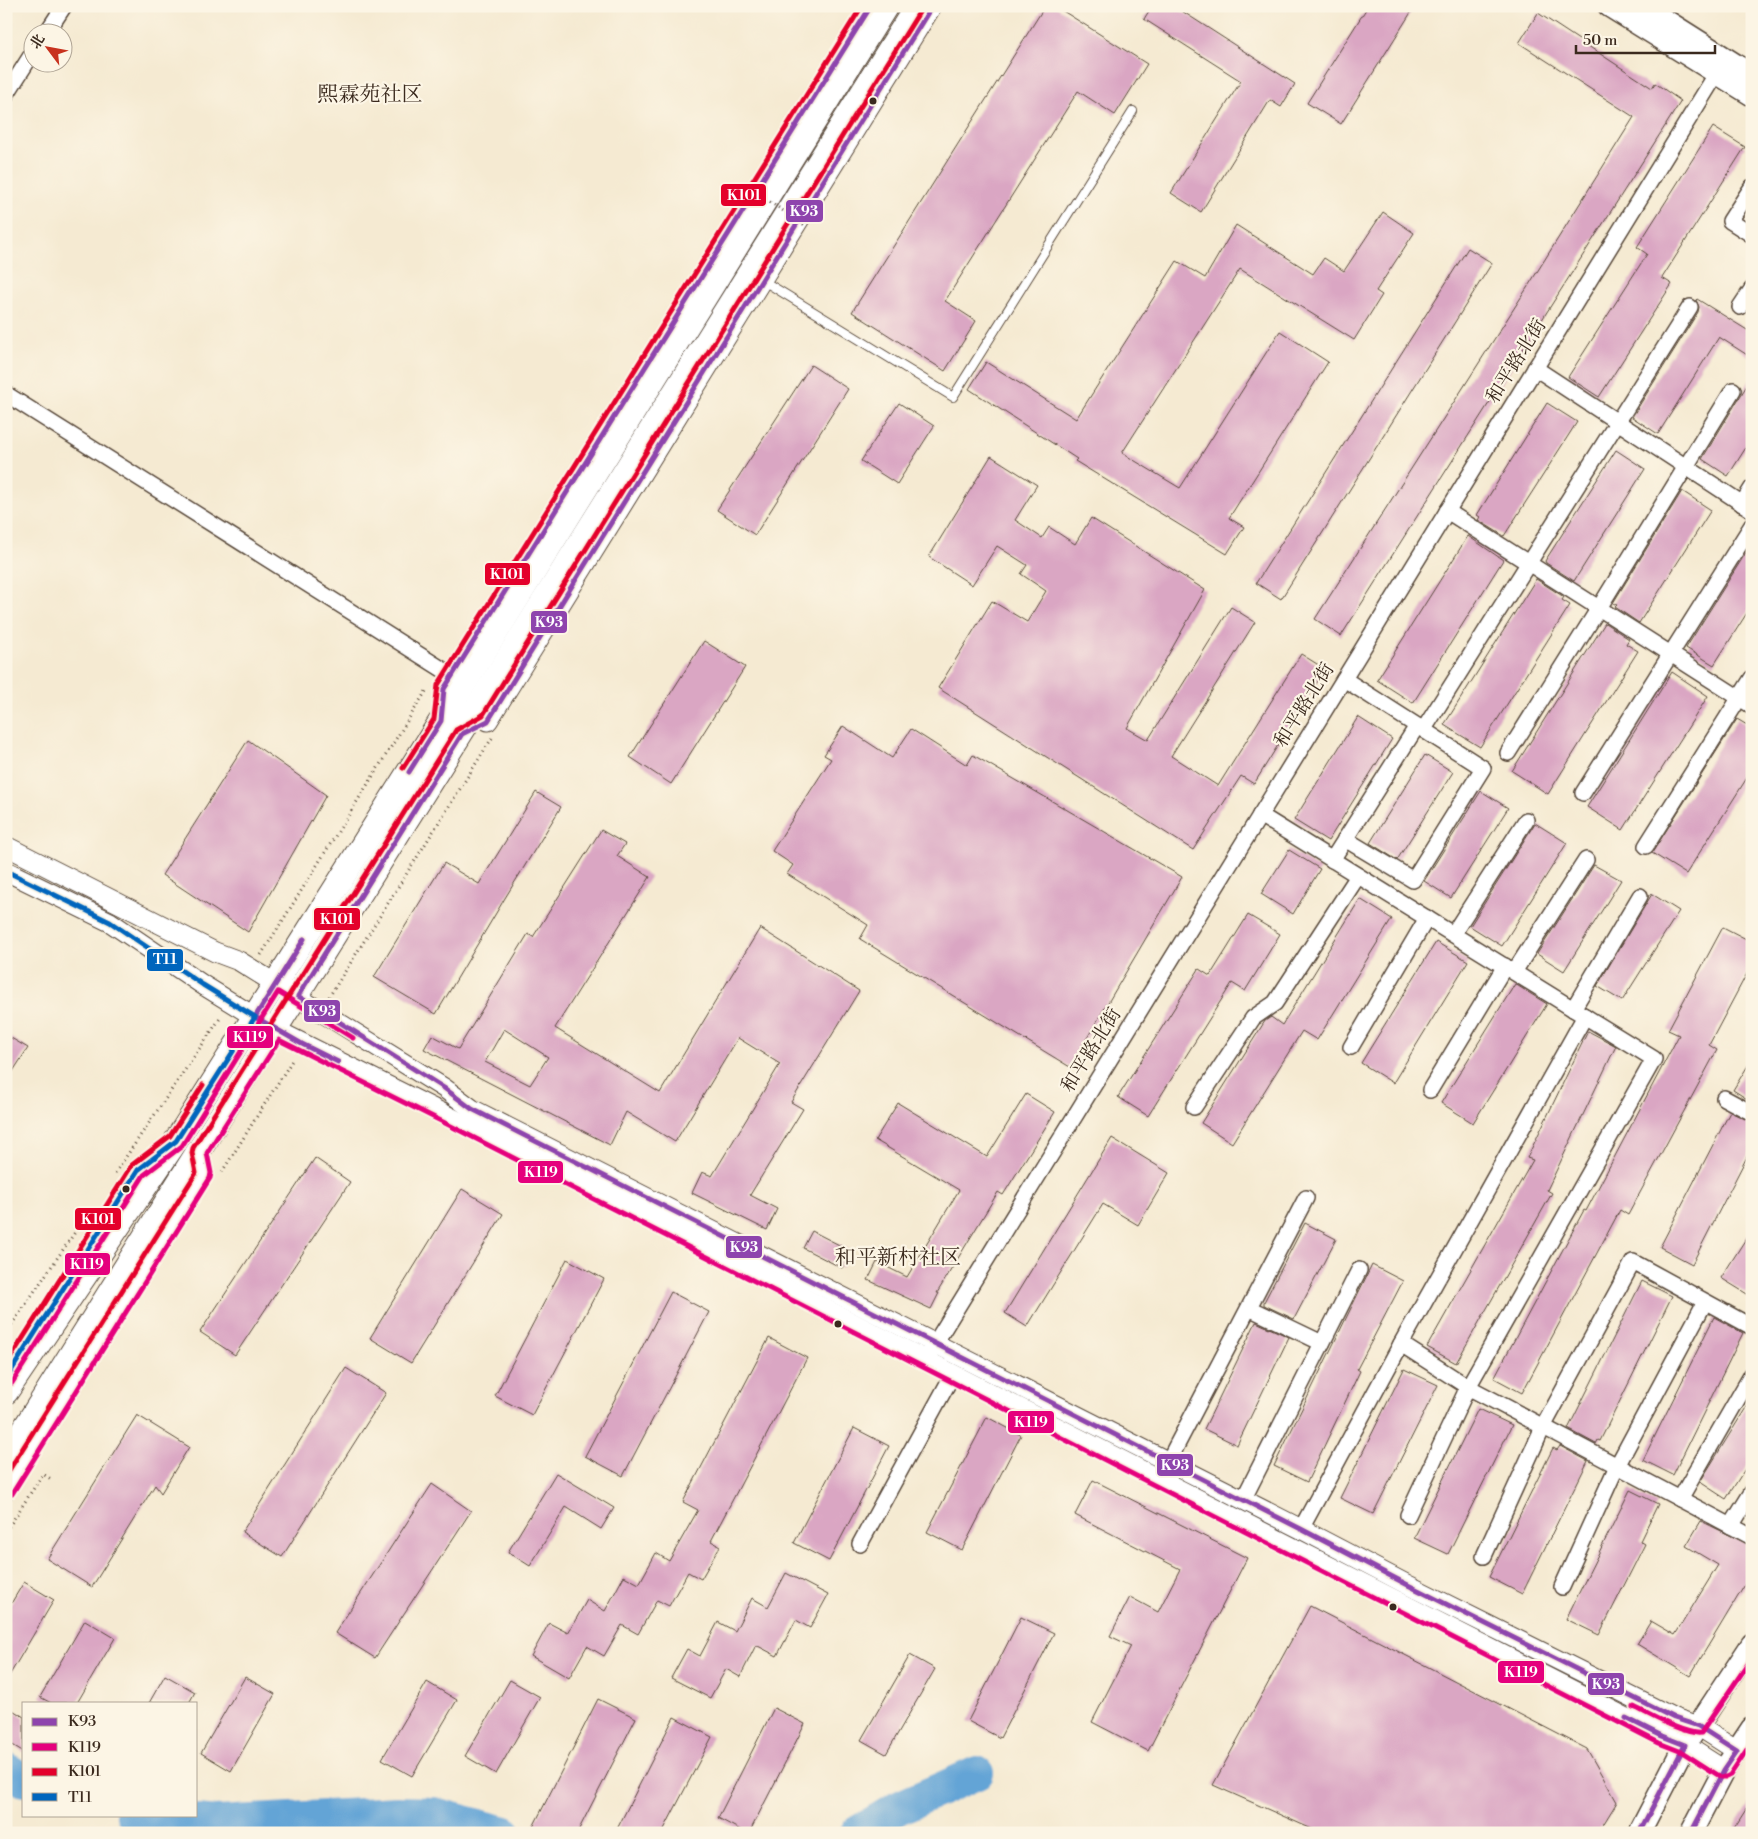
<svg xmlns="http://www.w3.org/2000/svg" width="1758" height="1839" font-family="'Libre Bodoni','Noto Serif SC',serif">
<rect width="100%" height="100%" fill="#fcf5e5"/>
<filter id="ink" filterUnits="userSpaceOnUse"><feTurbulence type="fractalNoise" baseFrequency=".02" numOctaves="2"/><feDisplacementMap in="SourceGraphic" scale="10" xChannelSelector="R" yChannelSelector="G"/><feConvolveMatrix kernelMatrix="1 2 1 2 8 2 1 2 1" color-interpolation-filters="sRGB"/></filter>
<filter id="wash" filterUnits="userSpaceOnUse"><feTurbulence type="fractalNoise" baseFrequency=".0096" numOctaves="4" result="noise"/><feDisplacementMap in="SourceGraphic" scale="20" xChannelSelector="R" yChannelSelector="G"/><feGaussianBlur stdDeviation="1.12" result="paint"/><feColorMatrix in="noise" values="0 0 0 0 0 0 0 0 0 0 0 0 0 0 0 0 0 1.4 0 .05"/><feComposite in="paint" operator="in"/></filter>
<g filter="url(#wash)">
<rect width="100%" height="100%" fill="#f5ead2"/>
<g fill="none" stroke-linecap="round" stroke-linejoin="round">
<g stroke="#63a4d6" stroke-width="34">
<polyline points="6,1769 24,1780"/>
<polyline points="133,1815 218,1823 397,1813 434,1814 505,1833"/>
<polyline points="857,1833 898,1808 977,1773"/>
</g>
</g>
<g id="blocks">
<g fill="#daa6c3" fill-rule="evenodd">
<polygon points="1045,6 1055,6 1147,64 1115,115 1078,91 945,301 976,321 945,371 852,312"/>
<polygon points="1152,6 1174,6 1295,84 1281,107 1270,100 1201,212 1171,193 1241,81 1144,19"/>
<polygon points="1368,6 1415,6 1341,124 1307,103"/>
<polygon points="1538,13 1652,88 1655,83 1681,101 1341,636 1315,619 1527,288 1634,117 1519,43"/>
<polygon points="1713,127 1745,147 1662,278 1672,284 1599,397 1568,377 1647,254 1637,247"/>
<polygon points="1383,212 1414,233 1376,291 1382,295 1354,340 1240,269 1122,453 1180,488 1280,331 1328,362 1229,518 1244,527 1227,554 1075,461 1077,459 969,389 986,362 1076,419 1177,261 1205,278 1236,225 1313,274 1324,258 1344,271"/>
<polygon points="1468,248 1492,263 1281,599 1256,583"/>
<polygon points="1697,299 1752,333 1752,358 1719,337 1658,434 1632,417 1698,312 1699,307 1696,300"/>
<polygon points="811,365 848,389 755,535 717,510"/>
<polygon points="1752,377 1752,438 1728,476 1702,459"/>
<polygon points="899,403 934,426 897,484 861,461"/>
<polygon points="1547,403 1577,422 1504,536 1478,520 1480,517 1477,515"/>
<polygon points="1616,450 1645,469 1574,581 1546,563 1545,561"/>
<polygon points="991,456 1037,485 1015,520 1042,538 1049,527 1075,544 1091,518 1205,590 1127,728 1148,740 1231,607 1255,622 1171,756 1218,786 1301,654 1325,669 1254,784 1241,776 1193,850 938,688 992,601 1027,622 1046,591 1021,574 1027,565 997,546 972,585 929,557"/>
<polygon points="1682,491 1711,510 1639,623 1615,607 1617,605 1613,603"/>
<polygon points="1468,536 1503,560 1413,703 1377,680"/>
<polygon points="1752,543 1752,605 1714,665 1686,648"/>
<polygon points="1536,579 1564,597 1562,600 1570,605 1480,747 1444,725"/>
<polygon points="1605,623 1629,639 1626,644 1638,651 1548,794 1512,771"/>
<polygon points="704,641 745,667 671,784 630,757"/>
<polygon points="1672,672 1708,696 1623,830 1587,807"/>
<polygon points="1358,717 1392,739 1328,841 1294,820"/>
<polygon points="1737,719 1752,728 1752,770 1686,874 1652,853"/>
<polygon points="843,726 892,758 911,729 967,765 973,755 1182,877 1070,1067 860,939 868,925 787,874 793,865 772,851 831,759 824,755"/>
<polygon points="248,740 326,795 248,932 162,875"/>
<polygon points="1425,755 1453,772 1397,860 1370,843"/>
<polygon points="1481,791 1508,808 1451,898 1424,881"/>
<polygon points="536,792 561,807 505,898 436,1014 374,977 444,863 479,884"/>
<polygon points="1535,823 1567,843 1502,946 1470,926"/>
<path d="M 601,830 L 625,844 L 617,856 L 650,877 L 555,1028 L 660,1093 L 760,928 L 859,991 L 791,1102 L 803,1109 L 750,1195 L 777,1209 L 767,1230 L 692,1193 L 702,1172 L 712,1176 L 780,1064 L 738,1038 L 675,1142 L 626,1112 L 610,1145 L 424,1049 L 432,1035 L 458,1049 L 528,934 L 533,937 ZM 504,1029 L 548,1057 L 530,1085 L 485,1062 Z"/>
<polygon points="1289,850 1320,869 1293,914 1261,894"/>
<polygon points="1594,865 1621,880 1564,971 1537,954"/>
<polygon points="1652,894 1679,911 1622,1001 1597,986"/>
<polygon points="1360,899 1392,919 1317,1040 1302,1031 1232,1143 1201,1123 1265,1021 1271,1017 1282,1025"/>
<polygon points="1248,915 1280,934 1245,991 1232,983 1148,1116 1118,1097 1199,969 1210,976"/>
<polygon points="1723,927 1752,942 1752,964 1709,1045 1717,1050 1628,1215 1620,1210 1522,1393 1494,1378 1584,1210 1586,1211 1679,1035 1668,1030"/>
<polygon points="1436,942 1468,961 1393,1083 1361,1063"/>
<polygon points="1515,984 1547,1004 1473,1123 1441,1103"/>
<polygon points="1588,1031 1616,1046 1547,1190 1552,1193 1456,1363 1427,1347 1533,1160 1527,1158"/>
<polygon points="6,1035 28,1048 6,1082"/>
<polygon points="1752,1059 1752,1102 1733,1090"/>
<polygon points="1026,1094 1055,1112 1003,1195 998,1192 937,1293 939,1293 931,1309 868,1280 877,1262 907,1277 959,1190 875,1140 898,1103 987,1157"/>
<polygon points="1730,1112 1752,1122 1752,1147 1692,1264 1660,1247"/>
<polygon points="1112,1138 1169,1173 1138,1225 1103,1204 1027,1327 1005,1313"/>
<polygon points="315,1158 350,1182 235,1355 200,1332"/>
<polygon points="462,1189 503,1214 411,1363 370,1338"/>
<polygon points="1305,1223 1336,1239 1294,1319 1264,1305 1264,1302"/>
<polygon points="1752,1229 1752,1297 1721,1278"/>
<polygon points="812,1231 851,1251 842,1268 803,1248"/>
<polygon points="567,1259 604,1279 532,1415 495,1396"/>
<polygon points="1372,1265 1403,1281 1357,1369 1360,1371 1307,1482 1274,1466"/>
<polygon points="1642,1281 1672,1296 1600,1441 1598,1440 1596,1444 1568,1429"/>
<polygon points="671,1292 709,1312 623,1476 585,1456"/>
<polygon points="1714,1317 1743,1333 1673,1475 1643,1460"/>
<polygon points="1256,1322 1289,1337 1237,1445 1204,1429"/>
<polygon points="769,1338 807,1358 711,1541 720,1546 701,1579 688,1572 669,1606 657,1600 638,1634 622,1625 604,1656 587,1646 569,1678 531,1656 549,1623 568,1633 587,1600 605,1611 624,1576 639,1584 656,1553 669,1561 698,1510 683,1502"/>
<polygon points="346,1368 386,1393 282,1557 242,1532"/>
<polygon points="1404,1369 1438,1385 1373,1514 1340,1498"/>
<polygon points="1752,1398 1752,1458 1726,1499 1700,1482"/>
<polygon points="1478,1409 1512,1425 1448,1554 1414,1538"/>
<polygon points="137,1415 189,1447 161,1493 155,1485 92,1587 47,1559"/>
<polygon points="987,1417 1021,1435 962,1550 927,1532"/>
<polygon points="854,1428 889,1446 829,1561 794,1543"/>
<polygon points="1560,1446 1588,1461 1522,1594 1489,1577 1553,1448 1557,1450"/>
<polygon points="556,1473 614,1508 601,1529 566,1507 530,1566 508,1552"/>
<polygon points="1093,1480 1247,1558 1148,1751 1092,1722 1131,1646 1110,1636 1130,1597 1158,1612 1180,1569 1075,1515"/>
<polygon points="432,1484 471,1511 375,1658 335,1633"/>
<polygon points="1630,1490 1658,1504 1640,1541 1645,1544 1599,1635 1566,1619"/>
<polygon points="1701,1521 1752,1546 1752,1573 1690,1676 1637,1644 1651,1621 1675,1635 1718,1565 1686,1546"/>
<polygon points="786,1573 828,1595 810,1628 796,1620 777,1656 756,1645 740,1677 726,1669 710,1698 671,1678 687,1649 700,1656 718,1622 735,1631 752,1598 768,1607"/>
<polygon points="24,1582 54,1600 6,1681 6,1612"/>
<polygon points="1310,1606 1587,1749 1617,1802 1598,1833 1321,1833 1213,1785"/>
<polygon points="1021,1617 1054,1633 1000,1738 968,1721"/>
<polygon points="85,1620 115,1638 77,1703 51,1703 40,1697"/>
<polygon points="910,1655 935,1669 886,1754 861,1740"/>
<polygon points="165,1675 195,1692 189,1703 149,1703"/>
<polygon points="245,1677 275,1694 231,1771 201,1753"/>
<polygon points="510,1680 540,1697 496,1774 465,1756"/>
<polygon points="427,1682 457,1700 412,1776 382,1759"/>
<polygon points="598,1699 636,1718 577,1833 530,1833"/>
<polygon points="6,1706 24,1717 24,1752 6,1741"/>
<polygon points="774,1708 805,1724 749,1833 746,1833 718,1818"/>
<polygon points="674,1717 712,1737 662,1833 615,1833"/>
<polygon points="1752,1800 1752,1833 1731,1833"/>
</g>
</g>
</g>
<g filter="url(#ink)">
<use href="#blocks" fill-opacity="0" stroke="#574739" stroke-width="1"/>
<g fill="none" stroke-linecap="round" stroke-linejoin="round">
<defs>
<g id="service">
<polyline points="762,280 953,397 1133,111"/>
<polyline points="128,1187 138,1170"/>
</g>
<g id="minor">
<polyline points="47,32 64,6"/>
<polyline points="6,95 32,54"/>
<polyline points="1752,187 1730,221 1752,235"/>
<polyline points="1740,307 1752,289"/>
<polyline points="1535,368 1752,510"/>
<polyline points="6,394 453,676"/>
<polyline points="1742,504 1752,488"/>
<polyline points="1447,511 1752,706"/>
<polyline points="1344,679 1483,768 1413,880 1345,839"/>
<polyline points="1424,729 1690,307"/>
<polyline points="1508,753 1599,608 1733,390"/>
<polyline points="1583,793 1752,525"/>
<polyline points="1260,815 1654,1059 1468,1387 1752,1537"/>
<polyline points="1646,846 1752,678"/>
<polyline points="1332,860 1417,726"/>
<polyline points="1453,934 1526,820"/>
<polyline points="1514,972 1586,860"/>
<polyline points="1573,1009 1640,896"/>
<polyline points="1351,1047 1427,918"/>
<polyline points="1430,1090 1505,966"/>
<polyline points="1724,1098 1752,1113"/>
<polyline points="1194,1107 1253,1018 1275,1003 1358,876"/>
<polyline points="1249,1308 1322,1343"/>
<polyline points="1401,1344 1585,1016"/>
<polyline points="929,1353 1717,73"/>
<polyline points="1168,1462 1306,1198"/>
<polyline points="1680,1499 1752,1374"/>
<polyline points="1243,1500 1359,1270"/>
<polyline points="1731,1526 1752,1492"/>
<polyline points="1301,1529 1401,1344 1468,1387 1408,1515"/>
<polyline points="860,1544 953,1374"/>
<polyline points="1484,1556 1543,1427 1633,1262 1752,1327"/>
<polyline points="1562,1587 1617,1466 1705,1302"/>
</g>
<g id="tertiary">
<polyline points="444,689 871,6"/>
<polyline points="488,721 932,6"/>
<polyline points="6,846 215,952 239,961 444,1088 472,1109 1301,1529 1408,1585 1674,1718 1698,1726 1737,1751"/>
<polyline points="6,871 110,922 203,985 276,1030 452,1118 1662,1736 1685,1745 1724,1770"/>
<polyline points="76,1269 128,1187"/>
<polyline points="6,1490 204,1174"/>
</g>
<g id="secondary">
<polyline points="1609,6 1752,95"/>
<polyline points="1643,6 1752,75"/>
<polyline points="1639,1833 1682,1750 1752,1644"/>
<polyline points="1691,1833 1724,1770 1752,1728"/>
</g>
<g id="primary">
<polyline points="6,1392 176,1141 441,721 886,6"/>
<polyline points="6,1458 917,6"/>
</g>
</defs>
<use href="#service" stroke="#574739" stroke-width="10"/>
<use href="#minor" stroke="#574739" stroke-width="18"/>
<use href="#tertiary" stroke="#574739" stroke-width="21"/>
<use href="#secondary" stroke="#574739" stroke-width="24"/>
<use href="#primary" stroke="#574739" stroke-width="26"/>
<g stroke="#574739" stroke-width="3" stroke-dasharray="1 4" stroke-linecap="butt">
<polyline points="261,955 426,691"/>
<polyline points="329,997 492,738"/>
<polyline points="222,1172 293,1059"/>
<polyline points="115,1173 221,1017"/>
<polyline points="6,1333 82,1222"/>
<polyline points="6,1515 11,1507"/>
<polyline points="6,1531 43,1474 51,1479"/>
</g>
<use href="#service" stroke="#fff" stroke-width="8"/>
<use href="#minor" stroke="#fff" stroke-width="15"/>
<use href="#tertiary" stroke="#fff" stroke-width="19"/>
<use href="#secondary" stroke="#fff" stroke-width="21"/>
<use href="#primary" stroke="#fff" stroke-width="24"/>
<polyline stroke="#574739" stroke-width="3" stroke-dasharray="1 4" stroke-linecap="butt" points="749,188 806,226"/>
<defs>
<g id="bus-1">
<polyline points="932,6 488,721 462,734 298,996 444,1088 472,1109 1301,1529 1408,1585 1674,1718 1698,1726 1737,1751 1724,1770 1691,1833"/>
<polyline points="409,772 441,721 444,689 871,6"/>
<polyline points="304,939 255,1017 302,1044 338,1062"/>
<polyline points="1626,1718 1662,1736 1685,1745 1639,1833"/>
</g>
<g id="bus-2">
<polyline points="12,1383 144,1175 182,1146 278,992 353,1038"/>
<polyline points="12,1494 210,1178 211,1173 207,1153 279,1040 449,1125 1659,1743 1682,1752 1721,1777 1726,1777 1730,1775 1752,1742"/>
<path d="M 1634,1707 C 1649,1714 1685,1735 1701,1733 L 1752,1658"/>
</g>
<g id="bus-3">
<polyline points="403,768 434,719 438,685 862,6"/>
<polyline points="6,1365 132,1165 170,1136 203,1085"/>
<polyline points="6,1475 196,1173 192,1153 193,1148 456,730 483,715 923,6"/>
</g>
<polyline id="bus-4" points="6,871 110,922 203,985 255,1017 176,1141 138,1170 6,1379"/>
</defs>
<use href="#bus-1" stroke="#fcf5e5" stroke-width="9"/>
<use href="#bus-2" stroke="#fcf5e5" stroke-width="9"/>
<use href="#bus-3" stroke="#fcf5e5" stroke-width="9"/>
<use href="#bus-4" stroke="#fcf5e5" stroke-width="9"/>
<use href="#bus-1" stroke="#8e44ad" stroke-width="5"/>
<use href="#bus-2" stroke="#e5007d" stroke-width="5"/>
<use href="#bus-3" stroke="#e4002b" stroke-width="5"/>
<use href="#bus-4" stroke="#0065bd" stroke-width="5"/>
</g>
</g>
<g fill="#3b2a1e" stroke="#fcf5e5" stroke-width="2">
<circle cx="873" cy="101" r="4.5"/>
<circle cx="126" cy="1189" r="4.5"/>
<circle cx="838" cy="1324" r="4.5"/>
<circle cx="1393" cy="1607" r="4.5"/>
</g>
<g text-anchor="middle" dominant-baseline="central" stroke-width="4.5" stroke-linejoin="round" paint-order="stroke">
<g font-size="19" fill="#3b2a1e" stroke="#fcf5e5">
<text transform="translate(1516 361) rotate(-58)">和平路北街</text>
<text transform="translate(1304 705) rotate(-58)">和平路北街</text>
<text transform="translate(1091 1050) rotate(-58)">和平路北街</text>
</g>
<g font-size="21" fill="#3b2a1e" stroke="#fcf5e5">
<text x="370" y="95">熙霖苑社区</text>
<text x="898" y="1258">和平新村社区</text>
</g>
</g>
<g stroke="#fcf5e5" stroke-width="2">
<rect x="720" y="183" width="47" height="24" rx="5" fill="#e4002b"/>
<rect x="785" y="199" width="39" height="24" rx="5" fill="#8e44ad"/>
<rect x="484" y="562" width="47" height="24" rx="5" fill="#e4002b"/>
<rect x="530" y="610" width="38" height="24" rx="5" fill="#8e44ad"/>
<rect x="313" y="907" width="48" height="24" rx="5" fill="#e4002b"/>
<rect x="146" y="948" width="38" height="24" rx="5" fill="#0065bd"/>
<rect x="303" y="999" width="38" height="24" rx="5" fill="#8e44ad"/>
<rect x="226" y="1025" width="48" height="24" rx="5" fill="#e5007d"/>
<rect x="517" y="1160" width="47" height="24" rx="5" fill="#e5007d"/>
<rect x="74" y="1207" width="48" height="24" rx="5" fill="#e4002b"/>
<rect x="725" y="1235" width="38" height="24" rx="5" fill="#8e44ad"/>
<rect x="64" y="1252" width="47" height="24" rx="5" fill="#e5007d"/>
<rect x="1007" y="1410" width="48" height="24" rx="5" fill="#e5007d"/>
<rect x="1156" y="1453" width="38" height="24" rx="5" fill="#8e44ad"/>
<rect x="1497" y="1660" width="48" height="24" rx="5" fill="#e5007d"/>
<rect x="1587" y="1672" width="38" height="24" rx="5" fill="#8e44ad"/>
</g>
<g font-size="14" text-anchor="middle" font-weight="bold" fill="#fff">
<text x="744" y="200">K101</text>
<text x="804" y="216">K93</text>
<text x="507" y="579">K101</text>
<text x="549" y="627">K93</text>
<text x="337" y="924">K101</text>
<text x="165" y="964">T11</text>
<text x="322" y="1016">K93</text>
<text x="250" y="1042">K119</text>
<text x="541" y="1177">K119</text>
<text x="98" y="1224">K101</text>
<text x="744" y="1252">K93</text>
<text x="87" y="1269">K119</text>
<text x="1031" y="1427">K119</text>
<text x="1175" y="1470">K93</text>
<text x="1521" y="1677">K119</text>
<text x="1606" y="1689">K93</text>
</g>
<rect width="1758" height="1839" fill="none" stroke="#fcf5e5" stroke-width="25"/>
<rect x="22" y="1702" width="175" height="115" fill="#fcf5e5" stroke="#afa495"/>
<rect x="32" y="1718" width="25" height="8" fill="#8e44ad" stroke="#afa495"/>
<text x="68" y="1726" font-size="15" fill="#3b2a1e">K93</text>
<rect x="32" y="1743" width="25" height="8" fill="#e5007d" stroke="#afa495"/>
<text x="68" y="1752" font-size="15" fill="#3b2a1e">K119</text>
<rect x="32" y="1768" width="25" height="8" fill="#e4002b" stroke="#afa495"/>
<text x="68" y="1776" font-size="15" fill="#3b2a1e">K101</text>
<rect x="32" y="1793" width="25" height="8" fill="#0065bd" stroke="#afa495"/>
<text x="68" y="1802" font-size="15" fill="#3b2a1e">T11</text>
<g transform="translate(48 48) rotate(302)"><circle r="24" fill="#fcf5e5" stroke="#afa495"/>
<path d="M0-4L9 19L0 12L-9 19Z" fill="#c8321e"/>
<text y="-8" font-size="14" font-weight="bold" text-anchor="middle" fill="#3b2a1e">北</text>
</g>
<path d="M1576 45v8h139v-8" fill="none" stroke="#3b2a1e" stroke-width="2.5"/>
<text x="1583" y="45" font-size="15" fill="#3b2a1e" stroke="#fcf5e5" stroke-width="4" paint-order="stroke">50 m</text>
</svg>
